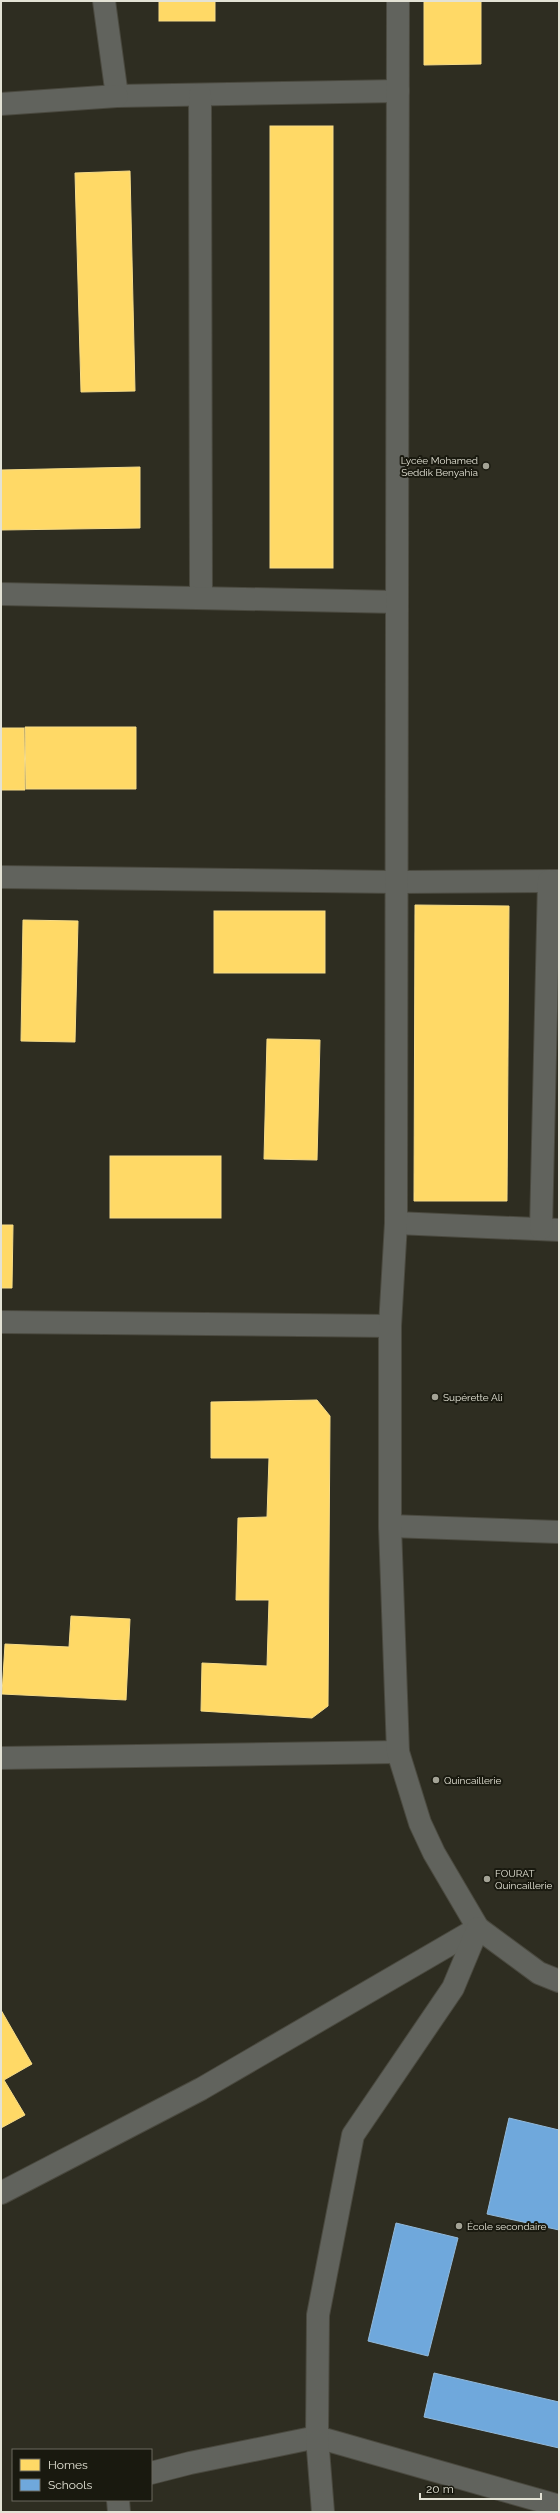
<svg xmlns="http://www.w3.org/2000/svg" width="560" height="2513" font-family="Raleway,sans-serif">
<rect width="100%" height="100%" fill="#2e2d21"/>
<g fill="#ffd966" stroke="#f7dc87">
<rect x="159" y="1" width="56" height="20"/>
<polygon points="424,1 481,1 481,64 424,65"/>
<rect x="270" y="126" width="63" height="442"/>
<polygon points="130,171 135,391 81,392 75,173"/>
<polygon points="140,467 140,528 1,530 1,470"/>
<polygon points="25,727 136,727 136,789 26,789"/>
<polygon points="1,728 24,728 25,790 1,790"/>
<polygon points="415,905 509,906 507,1201 414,1201"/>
<rect x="214" y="911" width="111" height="62"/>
<polygon points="23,920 78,921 75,1042 21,1041"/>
<polygon points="267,1039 320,1040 317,1160 264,1159"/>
<rect x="110" y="1156" width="111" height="62"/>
<polygon points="1,1225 13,1225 12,1288 1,1288"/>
<polygon points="317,1400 330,1416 328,1706 312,1718 201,1711 202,1663 267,1666 269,1600 236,1600 238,1518 267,1517 269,1458 211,1458 211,1402"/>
<polygon points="71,1616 130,1619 126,1700 2,1694 5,1644 69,1647"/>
<polygon points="1,2010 32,2064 4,2080 25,2115 1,2128"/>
</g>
<g fill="#6fa8dc" stroke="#92b9da">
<polygon points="509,2118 559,2130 559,2230 487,2214"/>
<polygon points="396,2223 458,2238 428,2356 368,2341"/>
<polygon points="434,2373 559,2402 559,2448 424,2417"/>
</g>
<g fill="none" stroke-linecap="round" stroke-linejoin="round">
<defs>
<g id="minor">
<polyline points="104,1 117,96 398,91"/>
<polyline points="200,95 201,597"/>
<polyline points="1,104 117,96"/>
<polyline points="1,594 397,602"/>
<polyline points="1,877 397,882 559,881"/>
<polyline points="396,1223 559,1230"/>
<polyline points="541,1229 549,881"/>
<polyline points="1,1322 390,1326"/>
<polyline points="390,1526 559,1532"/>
<polyline points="1,1758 398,1752"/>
<polyline points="1,2193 201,2089 478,1928 434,1853 420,1823 398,1752 390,1526 390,1326 396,1223 398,1"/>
<polyline points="151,2473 190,2463 317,2437 559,2506"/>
<polyline points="118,2500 119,2512"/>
<polyline points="323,2512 317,2437 318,2315 353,2135 453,1988 478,1928 539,1973 559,1981"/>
</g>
</defs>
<use href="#minor" stroke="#4a493f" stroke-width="24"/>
<use href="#minor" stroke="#61635d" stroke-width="22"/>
</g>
<g fill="#a4a396" stroke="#19190f" stroke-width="1.5">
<circle cx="486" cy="466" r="4"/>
<circle cx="435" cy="1397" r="4"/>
<circle cx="436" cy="1780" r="4"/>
<circle cx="487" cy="1879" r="4"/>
<circle cx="459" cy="2226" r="4"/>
</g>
<g text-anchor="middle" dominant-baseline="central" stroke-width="4" stroke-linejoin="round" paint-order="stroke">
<g font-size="10" fill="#e3e2d5" stroke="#19190f" text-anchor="start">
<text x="478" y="460" text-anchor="end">Lycée Mohamed<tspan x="478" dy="12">Seddik Benyahia</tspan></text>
<text x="443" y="1397">Supérette Ali</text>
<text x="444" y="1780">Quincaillerie</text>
<text x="495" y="1873">FOURAT<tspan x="495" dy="12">Quincaillerie</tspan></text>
<text x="467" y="2226">École secondaire</text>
</g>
</g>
<rect width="560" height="2513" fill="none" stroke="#e3e2d5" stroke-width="4"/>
<rect x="12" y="2449" width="140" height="52" fill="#19190f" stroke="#6a695e"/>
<rect x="20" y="2459" width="20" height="12" fill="#ffd966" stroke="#6a695e"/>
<text x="48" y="2469" font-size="12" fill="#e3e2d5">Homes</text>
<rect x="20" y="2479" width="20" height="12" fill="#6fa8dc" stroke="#6a695e"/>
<text x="48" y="2489" font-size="12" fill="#e3e2d5">Schools</text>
<path d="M420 2493v6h121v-6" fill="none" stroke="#e3e2d5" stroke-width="2"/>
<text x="426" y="2493" font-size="12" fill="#e3e2d5" stroke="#19190f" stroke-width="3" paint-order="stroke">20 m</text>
</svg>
